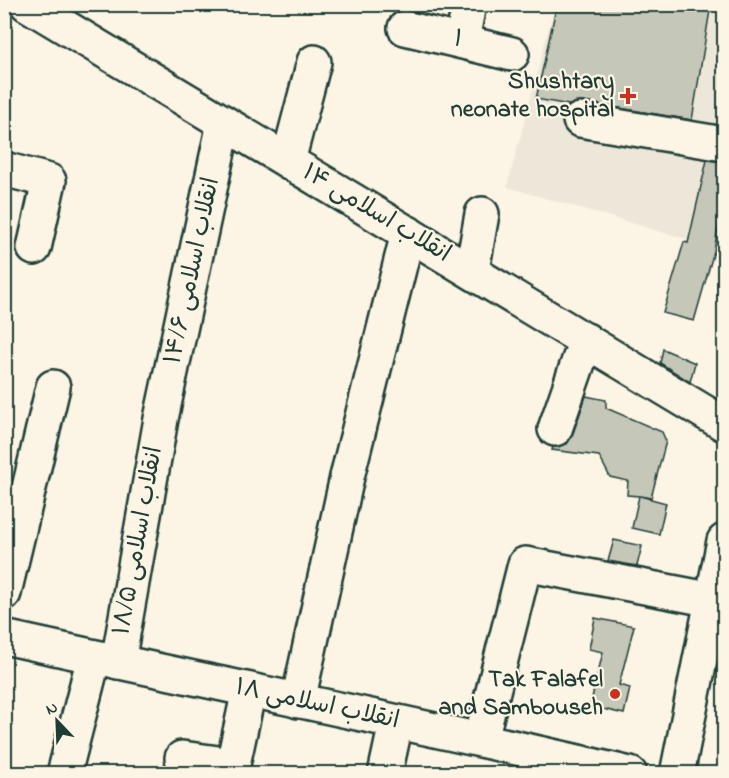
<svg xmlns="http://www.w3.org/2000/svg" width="729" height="778" font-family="'Indie Flower','Playpen Sans Arabic',sans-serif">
<rect width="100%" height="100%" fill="#fcf5e5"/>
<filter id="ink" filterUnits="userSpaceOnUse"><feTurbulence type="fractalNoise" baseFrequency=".0167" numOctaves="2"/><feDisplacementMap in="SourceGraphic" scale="12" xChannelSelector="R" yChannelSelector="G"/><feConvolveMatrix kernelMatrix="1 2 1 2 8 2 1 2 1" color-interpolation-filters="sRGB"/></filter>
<g filter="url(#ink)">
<polygon fill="#ece7d8" points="555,5 724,5 724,250 507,187"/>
<g fill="#c5c7b9" stroke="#1f3d34" stroke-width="1.5">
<polygon points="557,4 711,4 692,120 583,102 569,105 536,99"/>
<polygon points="707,160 724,162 724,193 714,251 694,321 663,313 684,242 688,243"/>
<polygon points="663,349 695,363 690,382 660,363"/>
<polygon points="586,396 606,400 606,408 662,432 666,441 651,498 640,496 666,503 659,534 632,528 639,496 627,495 628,481 610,477 599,456 552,450 553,447 567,444 572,436"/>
<polygon points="614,540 642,546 637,566 608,561"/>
<polygon points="595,618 634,626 619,685 630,688 624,714 590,706 603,652 589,649"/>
</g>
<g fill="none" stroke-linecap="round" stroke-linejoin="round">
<defs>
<g id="minor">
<polyline points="27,4 724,424"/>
<polyline points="405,28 512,54"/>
<polyline points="462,41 469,4"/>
<polyline points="580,120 724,144"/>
<polyline points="288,161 314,62"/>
<polyline points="4,169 49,181 34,248"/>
<polyline points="472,271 482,214"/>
<polyline points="555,429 586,340"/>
<polyline points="4,593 53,387"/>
<path d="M 4,637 C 213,683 422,725 630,774"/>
<polyline points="118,662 161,419 224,123"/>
<polyline points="298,701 347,477 408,233"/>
<polyline points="481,739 525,564 713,600"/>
<polyline points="182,758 233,765"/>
<polyline points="64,774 94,657"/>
<polyline points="231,774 249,690"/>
<polyline points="385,774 396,723"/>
</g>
<polyline id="major" points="677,774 724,541"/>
</defs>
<use href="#minor" stroke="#1f3d34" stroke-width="38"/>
<use href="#major" stroke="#1f3d34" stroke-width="38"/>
<use href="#minor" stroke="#fcf5e5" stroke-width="33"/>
<use href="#major" stroke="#fcf5e5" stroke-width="33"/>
</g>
</g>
<g fill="#c8321e" stroke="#fcf5e5" stroke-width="2">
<path d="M625 87h6v6h6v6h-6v6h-6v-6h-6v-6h6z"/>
<circle cx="615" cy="694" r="6"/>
</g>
<g text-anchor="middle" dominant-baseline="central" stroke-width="4.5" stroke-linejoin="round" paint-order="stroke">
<g font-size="24" fill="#1f3d34" stroke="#fcf5e5">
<text transform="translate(458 40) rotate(13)">۱</text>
<text transform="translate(376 214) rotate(31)">۱۴ انقلاب اسلامی</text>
<text transform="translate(193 271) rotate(-78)">۱۴/۶ انقلاب اسلامی</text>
<text transform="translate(139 541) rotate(-80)">۱۸/۵ انقلاب اسلامی</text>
<text transform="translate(317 705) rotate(12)">۱۸ انقلاب اسلامی</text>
</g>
<g font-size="24" font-weight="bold" fill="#1f3d34" stroke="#fcf5e5" text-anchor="end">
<text x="614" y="82">Shushtary<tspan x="614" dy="28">neonate hospital</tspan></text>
<text x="603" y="680">Tak Falafel<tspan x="603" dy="28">and Sambouseh</tspan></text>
</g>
</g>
<rect width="729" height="778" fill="none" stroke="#fcf5e5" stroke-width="24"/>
<rect x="12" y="12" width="705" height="754" fill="none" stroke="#1f3d34" stroke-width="2" filter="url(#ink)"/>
<g transform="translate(57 721) rotate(337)" stroke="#fcf5e5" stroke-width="4.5" paint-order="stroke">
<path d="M0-4.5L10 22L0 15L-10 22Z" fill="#1f3d34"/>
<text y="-9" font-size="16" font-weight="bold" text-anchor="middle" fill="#1f3d34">N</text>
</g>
</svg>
